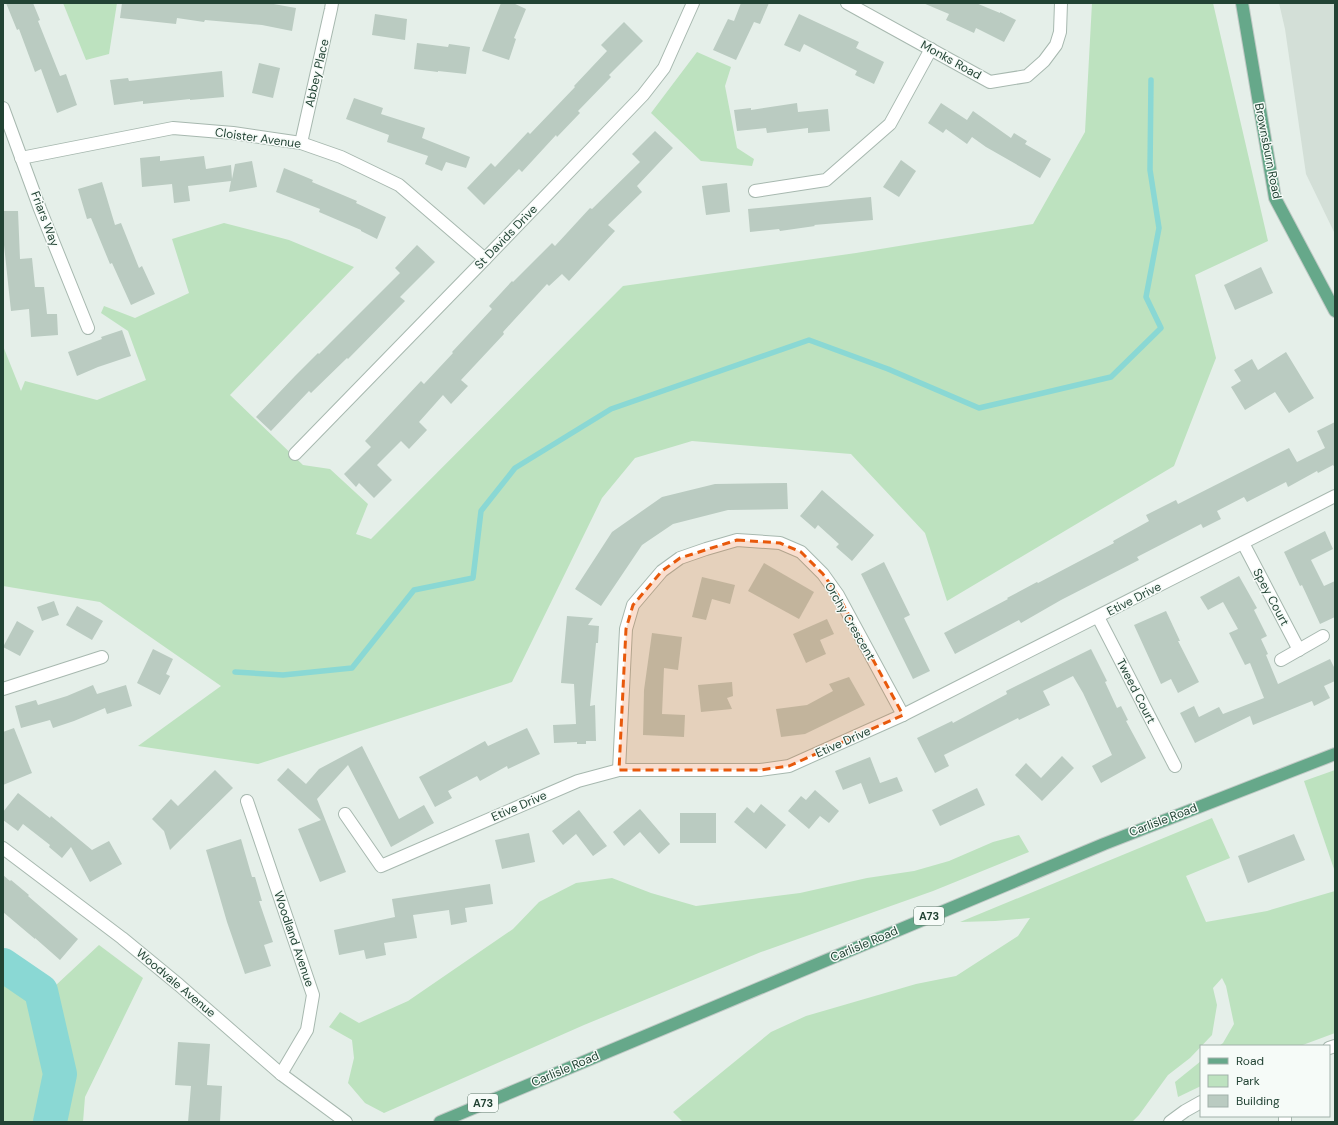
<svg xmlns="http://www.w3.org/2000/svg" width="1338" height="1125" font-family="'DM Sans',sans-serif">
<rect width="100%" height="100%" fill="#e5efe9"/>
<polygon fill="#d3dfd7" points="1279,3 1335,3 1335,234 1306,174 1285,29"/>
<g fill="#bde2bf">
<polygon points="63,3 117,3 109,54 86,60"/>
<polygon points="1092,3 1213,3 1268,241 1195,275 1216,358 1174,466 947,601 925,533 851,454 692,441 635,458 602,498 512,682 258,764 138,746 221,686 100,602 3,586 3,346 21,391 25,381 97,400 146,380 128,331 101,313 104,306 135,318 189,293 172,239 224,223 289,240 354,267 230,395 303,465 330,469 368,504 356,534 371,539 623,286 856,253 1033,224 1085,132"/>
<polygon points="697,52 731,67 725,86 737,148 754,159 752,166 701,161 651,113"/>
<polygon points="1335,770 1335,872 1304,781"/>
<polygon points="1212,818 1230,858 1186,876 1206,922 1267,911 1335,891 1335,1033 1300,1046 1219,1046 1223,1043 1234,1024 1226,986 1222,978 1213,988 1217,1005 1212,1035 1190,1058 1168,1075 1139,1115 1132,1122 683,1122 673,1112 771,1032 806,1016 916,984 956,976 1018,936 1030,918 995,921 960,922"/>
<polygon points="1019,835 1029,852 933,891 761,952 584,1025 384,1113 365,1103 348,1083 354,1058 352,1040 329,1027 340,1012 359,1023 408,1001 513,929 539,902 576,883 612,878 651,893 696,906 800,893 867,878 914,871 949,861 993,842"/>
<polygon points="99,945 143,978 85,1097 83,1122 3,1122 3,950 55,986"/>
<polygon points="1201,1061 1201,1086 1178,1097 1175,1082"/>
</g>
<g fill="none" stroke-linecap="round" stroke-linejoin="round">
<polyline stroke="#8ad8d4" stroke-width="5.5" points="235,672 283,675 352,668 414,590 473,578 481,511 515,468 611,409 809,340 888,369 979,408 1111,377 1161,328 1146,297 1159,228 1150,170 1151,80"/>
<polyline stroke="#8ad8d4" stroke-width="34" points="3,965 41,991 60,1074 50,1122"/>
</g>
<g fill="#bacbc1">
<polygon points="6,3 33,3 40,20 38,21 60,76 66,74 77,105 57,113 41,69 35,72 19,29 17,30"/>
<polygon points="122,3 268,3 296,8 292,31 262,25 205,20 204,22 177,18 176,24 120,18"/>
<polygon points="501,3 513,3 526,9 514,38 516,39 509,60 482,51"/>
<polygon points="741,3 769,3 760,24 754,22 736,60 713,50 728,19 734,21"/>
<polygon points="923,3 976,3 1000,13 1000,12 1016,20 1004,42 976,28 974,33 946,20 949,14"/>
<polygon points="375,14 407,19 405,40 372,35"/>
<polygon points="799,14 859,42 856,48 884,62 874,84 855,75 857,71 804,44 800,52 784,45"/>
<polygon points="624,22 643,41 609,75 611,77 578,111 580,113 557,137 556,135 522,172 519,169 484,205 467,188 491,163 495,167 528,132 530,134 575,87 574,86 607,51 601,45"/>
<polygon points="417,43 448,47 449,44 470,47 466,74 438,71 438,72 414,69"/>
<polygon points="259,63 280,68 273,98 252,93"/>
<polygon points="222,71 224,97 190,100 190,99 143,104 143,101 114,105 110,80 128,78 129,81"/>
<polygon points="354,98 383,108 381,114 425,128 422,138 470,157 466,168 446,162 442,171 425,164 428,156 387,142 389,135 346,119"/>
<polygon points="797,103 798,112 828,109 830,131 808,133 808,128 767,133 766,128 737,131 734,110 751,108 751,110"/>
<polygon points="941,103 967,120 973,111 1011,138 1014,133 1027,141 1025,144 1051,159 1040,178 986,147 972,137 967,144 946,129 943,133 928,123"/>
<polygon points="655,131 673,148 637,186 642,192 608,225 615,231 569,281 562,274 549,286 547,284 503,332 504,334 461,380 468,386 451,404 443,395 419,422 427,430 409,449 401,441 377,465 392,480 374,498 359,483 356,487 344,474 371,447 365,441 421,381 424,384 453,353 452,352 492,309 489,306 512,281 513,282 552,243 555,246 590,208 592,209 640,162 632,154"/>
<polygon points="160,156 160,161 204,156 206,169 231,165 232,179 235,164 252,161 257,187 229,192 231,181 188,186 190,201 174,203 172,184 142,187 140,158"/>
<polygon points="901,160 916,171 899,197 883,187"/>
<polygon points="284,168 313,180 312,182 357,201 356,203 386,217 377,239 361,231 361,230 319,212 320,209 276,192"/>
<polygon points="102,182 115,225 121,223 139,268 142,266 155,294 131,305 112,263 110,264 91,218 87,219 78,189"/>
<polygon points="727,183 730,212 706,215 702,186"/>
<polygon points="871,197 873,220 814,225 815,226 780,231 779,229 750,232 748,209"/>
<polygon points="3,211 18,211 20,259 32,258 35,287 44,287 47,314 57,314 58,335 31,337 29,309 11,311 4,245 3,245"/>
<polygon points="417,245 435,262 400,297 405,301 348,359 347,358 311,393 309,391 271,431 256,417 295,376 318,353 319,354 400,273 395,268"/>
<polygon points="1261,267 1273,293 1235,310 1224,285"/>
<polygon points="122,330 131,356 98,367 77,376 68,352 102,339 101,337"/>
<polygon points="1286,352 1314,398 1289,413 1275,392 1245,410 1231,387 1241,381 1234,370 1252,359 1258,370"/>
<polygon points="1335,422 1335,468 1333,465 1318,473 1317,471 1288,487 1286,482 1247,502 1244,497 1217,511 1221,519 1203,528 1201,524 1137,557 1139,560 1061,600 1021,623 1019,620 955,654 944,633 1008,599 1007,598 1037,582 1038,583 1114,543 1113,541 1149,521 1146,515 1176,500 1178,504 1289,448 1297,462 1325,448 1317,431"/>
<polygon points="787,483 788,509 728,510 673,524 642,545 601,606 575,589 612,532 662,497 715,484"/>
<polygon points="822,490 874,535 852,561 836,547 839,544 818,525 815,529 800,516"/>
<polygon points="1325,531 1333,549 1311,560 1324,586 1335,581 1335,617 1320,624 1302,585 1300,586 1284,552"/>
<polygon points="884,562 910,615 904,618 930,671 913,679 861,574"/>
<polygon points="764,563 814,592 799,619 748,591"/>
<polygon points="1239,576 1257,608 1254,610 1267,636 1261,639 1268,654 1266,655 1278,684 1330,659 1335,669 1335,681 1324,686 1330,698 1314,706 1312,701 1253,725 1250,716 1195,743 1180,713 1194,706 1199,717 1219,707 1223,714 1264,698 1250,663 1245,665 1229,633 1238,629 1223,602 1208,610 1200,597"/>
<polygon points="702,577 735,585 730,604 712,599 706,620 692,617"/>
<polygon points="54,601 59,615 42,621 37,607"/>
<polygon points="77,606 103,621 92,640 66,625"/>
<polygon points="1166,611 1180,641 1178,641 1199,682 1178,693 1171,679 1161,684 1134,625"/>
<polygon points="567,616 593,618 588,625 599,626 598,643 596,643 590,706 595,705 596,741 586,741 586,744 577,744 577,742 554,743 553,725 576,724 574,684 561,683"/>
<polygon points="827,619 834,634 820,640 826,654 806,663 793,634"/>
<polygon points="17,621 34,631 20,656 3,647"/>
<polygon points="652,633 682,637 678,670 664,668 662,714 685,715 684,737 643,735 644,690"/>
<polygon points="153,649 173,659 166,674 170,676 160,695 137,683"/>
<polygon points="1091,649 1107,681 1105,682 1117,708 1121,706 1128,720 1126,721 1146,758 1101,783 1092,766 1112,755 1083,693 1073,676 1043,691 1050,705 1019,720 1018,718 944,755 949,766 935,773 917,738 952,721 953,723 1007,694 1006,691"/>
<polygon points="849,677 865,705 805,734 781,737 776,709 807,705 833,691 829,684"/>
<polygon points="732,682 733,696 727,698 732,709 701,712 698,685"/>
<polygon points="93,685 97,694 126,685 132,706 107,714 105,708 74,721 53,728 50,720 21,728 15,706 36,700 38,705 67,696"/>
<polygon points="14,728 32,773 3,785 3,732"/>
<polygon points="527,728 540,754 508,769 507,766 480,781 477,776 448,791 452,798 435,807 419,777 485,741 488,746"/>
<polygon points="362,746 399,819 424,805 434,823 391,847 348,765 317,799 346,872 320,882 298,829 321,820 277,780 288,768 306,784 319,769"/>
<polygon points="1062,756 1074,768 1042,801 1015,775 1026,763 1041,778"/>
<polygon points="870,757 880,783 897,777 903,791 869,804 861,783 843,790 835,771"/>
<polygon points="215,770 233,788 170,850 164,831 152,819 171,799 178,806"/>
<polygon points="977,788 985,805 940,826 932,810"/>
<polygon points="815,790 839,811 829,823 820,816 809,829 788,811 801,796 806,800"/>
<polygon points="18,793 50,818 51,816 92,850 109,841 122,864 90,882 71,847 62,858 49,847 50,845 23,824 18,831 3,820 3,812"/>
<polygon points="761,804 786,825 766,849 734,822 747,807 754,813"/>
<polygon points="640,809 670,844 659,854 640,832 624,846 613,832"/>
<polygon points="579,810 607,846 593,856 576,834 563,845 552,831"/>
<rect x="680" y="813" width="36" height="30"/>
<polygon points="529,833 535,862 502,869 495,840"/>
<polygon points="1294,834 1305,860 1248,883 1238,856"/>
<polygon points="241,839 252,877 255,877 262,901 259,901 273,942 264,945 271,966 245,974 227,922 206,850"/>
<polygon points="3,875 10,881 11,880 29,895 28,896 78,939 60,960 35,938 35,939 3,912"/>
<polygon points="490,884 493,904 465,908 467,922 451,925 449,910 413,915 417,938 384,943 386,955 366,959 364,950 339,955 334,930 395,917 392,899"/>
<polygon points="178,1042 210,1044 207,1085 222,1086 220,1122 188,1122 191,1086 175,1085"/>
</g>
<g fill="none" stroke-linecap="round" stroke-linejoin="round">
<defs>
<g id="minor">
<polyline points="847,3 990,82 1027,76 1044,61 1056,45 1060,32 1061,3"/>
<polyline points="3,108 40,209 88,328"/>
<polyline points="301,143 331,9 332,3"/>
<polyline points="21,158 173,128 233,133 301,143 341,157 399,185 485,259"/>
<polyline points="755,191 826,180 890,124 931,49"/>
<polyline points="295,454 485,259 643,95 664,68 693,3"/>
<polyline points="1243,543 1299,650"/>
<polyline points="1098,617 1175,766"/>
<polyline points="1281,660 1323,636"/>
<polyline points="3,689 102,657"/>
<polyline points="619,770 626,629 633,605 662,571 680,558 706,549 737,540 780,543 801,552 823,574 838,595 903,715"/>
<polyline points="247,801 313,995 307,1030 281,1074"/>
<polyline points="345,814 381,866 578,781 619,770 760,770 789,766 903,715 1335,496"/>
<polyline points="3,848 122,938 179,985 281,1074 346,1122"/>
<polyline points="1329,1048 1335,1046"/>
<polyline points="1285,1116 1285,1122"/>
<polyline points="1170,1122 1185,1111 1201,1102"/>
</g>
<g id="major">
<polyline points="1242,3 1275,198 1335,311"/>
<polyline points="440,1122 1104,844 1335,754"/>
</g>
</defs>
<use href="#minor" stroke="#a7b8af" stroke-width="14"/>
<use href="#major" stroke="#c1cac6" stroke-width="14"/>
<use href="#minor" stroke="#fff" stroke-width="12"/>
<use href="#major" stroke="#66a88a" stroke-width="12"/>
</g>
<path fill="#e8590c" fill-opacity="0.2" stroke="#e8590c" stroke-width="3" stroke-dasharray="8 5" stroke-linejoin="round" d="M 737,540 L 780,543 L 801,552 L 823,574 L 838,595 L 903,715 L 789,766 L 760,770 L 619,770 L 626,629 L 633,605 L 662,571 L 680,558 Z"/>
<g text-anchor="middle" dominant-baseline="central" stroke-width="3" stroke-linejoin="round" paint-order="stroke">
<g fill="#f6fbf8" stroke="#627a6f" stroke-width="1">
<rect x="914" y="907" width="30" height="18" rx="3"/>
<rect x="468" y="1094" width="30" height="18" rx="3"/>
</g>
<g font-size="11" font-weight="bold" fill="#224334">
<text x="929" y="916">A73</text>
<text x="483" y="1103">A73</text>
</g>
<g font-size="12" fill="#224334" stroke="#f6fbf8">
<text transform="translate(951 60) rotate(29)">Monks Road</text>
<text transform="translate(317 73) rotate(-77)">Abbey Place</text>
<text transform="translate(258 138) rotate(8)">Cloister Avenue</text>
<text transform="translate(1268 151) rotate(79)">Brownsburn Road</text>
<text transform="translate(45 219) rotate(69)">Friars Way</text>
<text transform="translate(506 237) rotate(-46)">St Davids Drive</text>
<text transform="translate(1271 597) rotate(62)">Spey Court</text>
<text transform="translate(1134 599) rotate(-27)">Etive Drive</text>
<text transform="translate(850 621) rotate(60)">Orchy Crescent</text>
<text transform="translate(1136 691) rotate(63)">Tweed Court</text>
<text transform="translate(843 742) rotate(-24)">Etive Drive</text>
<text transform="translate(519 806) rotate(-23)">Etive Drive</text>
<text transform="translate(1163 820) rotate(-21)">Carlisle Road</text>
<text transform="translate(294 939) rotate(71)">Woodland Avenue</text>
<text transform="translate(864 944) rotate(-23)">Carlisle Road</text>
<text transform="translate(176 983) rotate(40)">Woodvale Avenue</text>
<text transform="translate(565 1069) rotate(-23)">Carlisle Road</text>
</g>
</g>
<rect width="1338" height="1125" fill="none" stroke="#224334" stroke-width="8"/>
<rect x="1200" y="1045" width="130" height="72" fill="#f6fbf8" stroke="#a1b1aa"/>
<rect x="1208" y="1058" width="20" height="6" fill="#66a88a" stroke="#a1b1aa"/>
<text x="1236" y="1065" font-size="12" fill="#224334">Road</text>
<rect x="1208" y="1075" width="20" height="12" fill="#bde2bf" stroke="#a1b1aa"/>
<text x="1236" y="1085" font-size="12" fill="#224334">Park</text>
<rect x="1208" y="1095" width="20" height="12" fill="#bacbc1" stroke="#a1b1aa"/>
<text x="1236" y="1105" font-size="12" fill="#224334">Building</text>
</svg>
